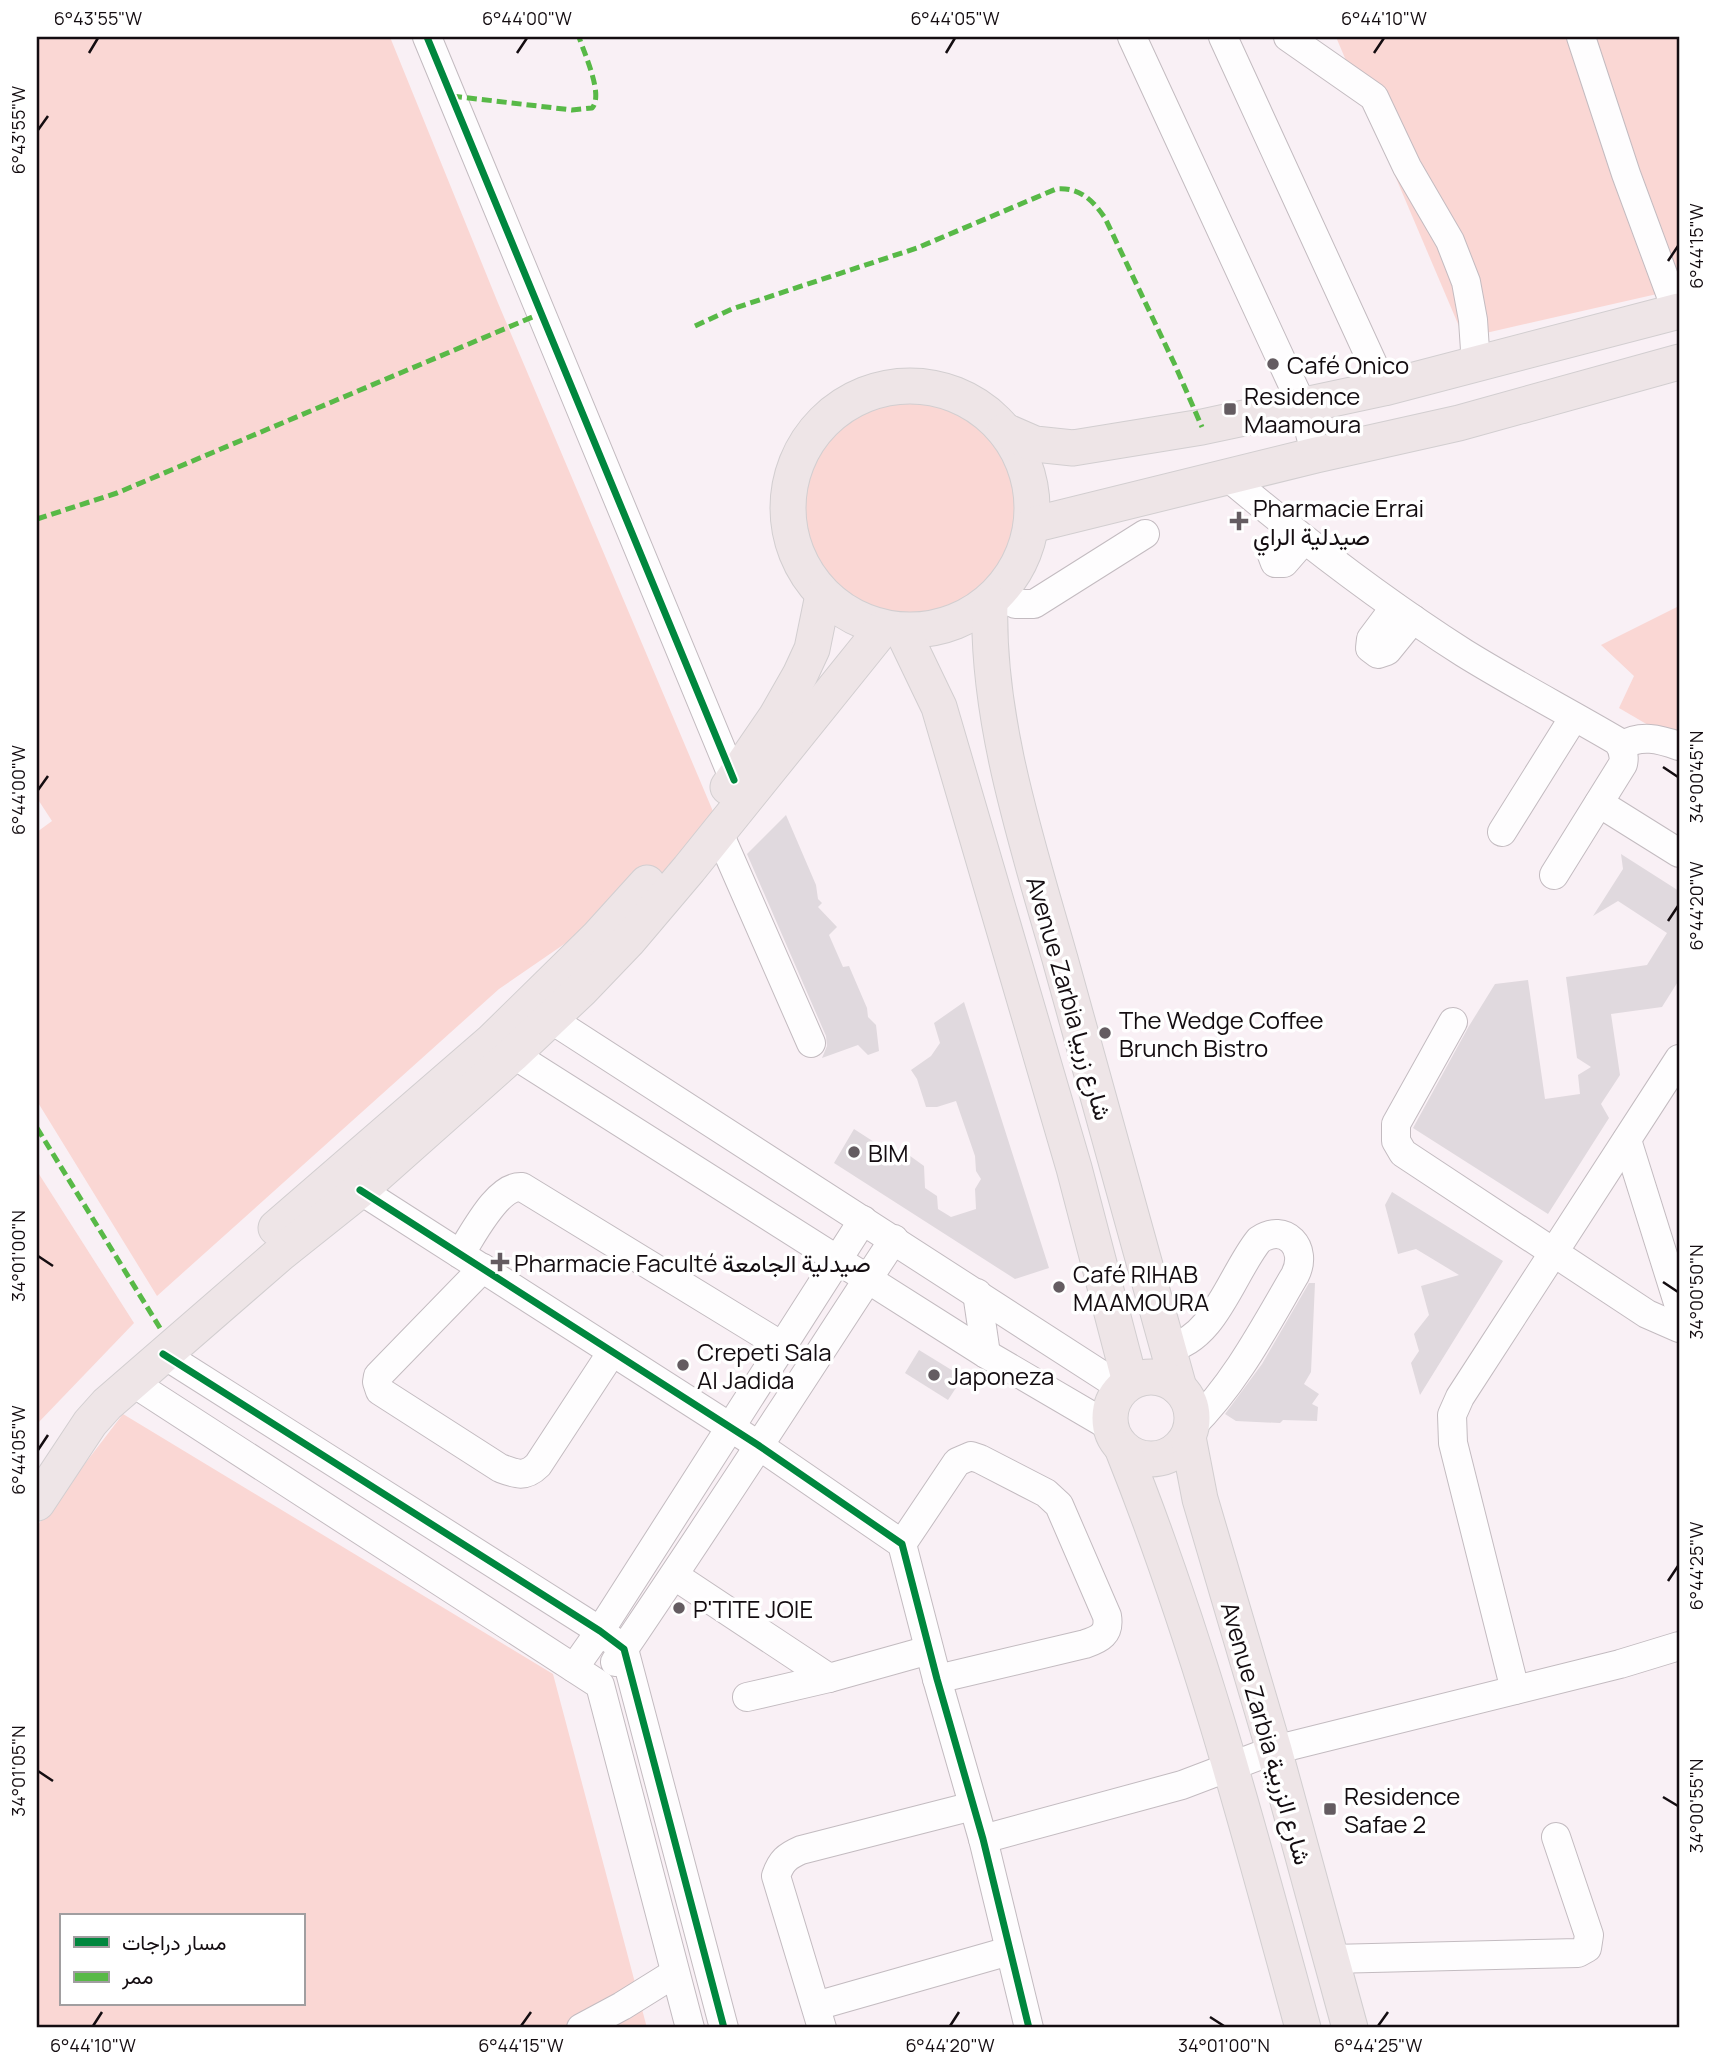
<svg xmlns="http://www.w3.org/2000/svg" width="1716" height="2065" font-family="Manrope,Vazirmatn,sans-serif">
<rect width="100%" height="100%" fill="#f9f0f5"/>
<g fill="#fad7d4" fill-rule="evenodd">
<polygon points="37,37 390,37 498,303 723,835 499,989 157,1296 37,1101 37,832 52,821 37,798"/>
<polygon points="1336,37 1679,37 1679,289 1464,338"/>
<circle cx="910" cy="509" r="110"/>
<polygon points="1679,606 1679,743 1619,708 1634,676 1601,645"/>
<polygon points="37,1171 134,1323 37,1424"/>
<path d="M 123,1414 L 553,1674 L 647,2028 L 37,2028 L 37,1526 ZM 61,1916 L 303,1916 L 303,2004 L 61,2004 Z"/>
</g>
<g fill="#e0d9de">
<polygon points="786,815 816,885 818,899 822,903 818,907 837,927 829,935 843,967 849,966 867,1008 868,1017 876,1025 879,1051 868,1055 858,1045 822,1058 827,1046 826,1036 747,854"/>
<polygon points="1621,854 1679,891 1679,980 1662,1007 1611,1014 1620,1075 1601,1104 1609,1118 1548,1214 1413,1128 1469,1026 1495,984 1528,980 1545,1099 1580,1094 1578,1075 1591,1067 1577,1058 1566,977 1647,965 1667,933 1618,901 1593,916 1623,869"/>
<polygon points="964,1002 1049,1268 1015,1279 834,1163 854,1129 902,1160 906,1153 924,1166 925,1188 937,1196 938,1209 951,1217 976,1209 975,1189 981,1179 976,1171 975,1156 956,1101 937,1107 926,1107 917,1079 911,1070 931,1056 940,1043 934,1023"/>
<polygon points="1392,1192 1503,1261 1420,1395 1411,1363 1419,1351 1414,1334 1429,1315 1421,1286 1459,1275 1416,1249 1398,1254 1385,1205"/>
<polygon points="1309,1283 1315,1283 1311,1372 1304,1384 1319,1394 1312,1404 1318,1407 1317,1421 1283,1420 1280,1423 1236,1421 1225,1414 1262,1364"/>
<polygon points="919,1350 963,1377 948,1400 905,1373"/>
</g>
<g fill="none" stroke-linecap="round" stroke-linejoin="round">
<defs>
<g id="minor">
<polyline points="427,37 734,780"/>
<polyline points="1132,37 1302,405 1316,455"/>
<polyline points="1223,37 1384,388"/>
<polyline points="1288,37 1374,97 1407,167 1450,241 1466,282 1473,320 1476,365"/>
<polyline points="1581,37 1626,174 1677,312"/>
<path d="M 1228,477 C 1303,540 1381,600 1464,653 C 1514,684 1566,711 1617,741 C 1623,748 1625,755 1623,764 L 1554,875"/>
<polyline points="1291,530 1272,555 1275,563 1284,563 1304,540"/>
<polyline points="999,593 1015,604 1034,604 1145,534"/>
<polyline points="1395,607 1371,639 1370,648 1378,654 1387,651 1413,619"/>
<path d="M 1621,746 C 1641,734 1659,739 1679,746"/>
<polyline points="1599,803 1679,853"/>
<polyline points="1502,832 1574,717"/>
<polyline points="719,833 811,1043"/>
<polyline points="536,1007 552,1020 1122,1388"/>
<polyline points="1453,1022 1396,1124 1396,1141 1403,1153 1647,1314 1679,1328"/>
<polyline points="497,1044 986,1354 1109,1426"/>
<polyline points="1627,1140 1679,1306"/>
<polyline points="360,1190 758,1445 902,1544 937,1679 983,1839 1029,2028"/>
<path d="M 460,1254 C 473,1235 497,1185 522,1187 L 782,1346"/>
<path d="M 483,1268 L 378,1376 L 377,1382 L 380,1391 L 500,1468 C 516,1474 525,1478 538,1465 L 612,1352"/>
<polyline points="977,1293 986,1354"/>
<path d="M 1168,1348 C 1214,1341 1232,1273 1259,1240 C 1285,1222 1309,1248 1295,1275 C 1264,1328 1235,1384 1191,1427"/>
<polyline points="163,1354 600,1631 624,1649 724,2028"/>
<polyline points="132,1382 600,1685 690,2028"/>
<path d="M 902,1544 L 957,1462 L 971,1456 L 980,1459 L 1046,1493 L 1059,1505 L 1107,1616 C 1110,1634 1100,1639 1085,1644 L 937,1679"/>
<polyline points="675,1576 829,1678 929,1650"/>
<path d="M 615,1662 C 710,1523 801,1381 894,1239"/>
<polyline points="574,1668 600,1631 863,1220"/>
<polyline points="1515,1690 1453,1443 1452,1415 1460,1397 1679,1059"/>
<polyline points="747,1697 829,1678"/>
<polyline points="983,1839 1182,1785 1274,1750 1620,1664 1679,1646"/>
<polyline points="1331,1959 1578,1953 1587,1948 1589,1935 1556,1837"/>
<polyline points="816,2006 1009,1951"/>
<polyline points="581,2028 622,2006 675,1973"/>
<path d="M 822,2028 L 776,1876 C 781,1861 787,1856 801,1850 L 973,1806"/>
</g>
<g id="major">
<circle cx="910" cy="508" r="122"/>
<polyline points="1005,431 1035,444 1073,448 1202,427 1384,388 1679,311"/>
<polyline points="1032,525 1316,455 1459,423 1679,362"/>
<path d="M 990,602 C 986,720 1028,846 1060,959 C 1100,1102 1140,1245 1179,1388"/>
<polyline points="903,632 939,707 1074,1168 1130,1382"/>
<polyline points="728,787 776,717 800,675 812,649 823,595"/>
<polyline points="276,1228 492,1041 598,937 647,883"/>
<circle cx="1151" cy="1418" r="41"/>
<polyline points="1188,1437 1200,1499 1274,1750 1350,2028"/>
<path d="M 1123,1450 C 1198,1637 1250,1834 1303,2028"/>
<polyline points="37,1503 90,1423 107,1404 281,1253 360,1190 512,1055 582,989 628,941 689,869 883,628"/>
</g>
</defs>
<use href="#minor" stroke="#c3bbc0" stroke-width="30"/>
<use href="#major" stroke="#d2ced0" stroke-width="37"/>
<use href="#minor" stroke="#fefdfe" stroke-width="28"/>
<use href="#major" stroke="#eee5e7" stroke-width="35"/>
<g stroke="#58b947" stroke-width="5" stroke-dasharray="10 5" stroke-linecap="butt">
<path d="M 452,96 L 572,110 L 592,108 C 604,95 584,53 579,37"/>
<path d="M 695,326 L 732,309 L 917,248 L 1056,189 C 1079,187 1092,199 1105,218 L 1175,365 L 1202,427"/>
<polyline points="37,519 117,493 542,313"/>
<polyline points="37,1128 160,1328"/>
</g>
<defs>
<g id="cycleway">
<polyline points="427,37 734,780"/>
<polyline points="360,1190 758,1445 902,1544 937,1679 983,1839 1029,2028"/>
<polyline points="163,1354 600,1631 624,1649 724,2028"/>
</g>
</defs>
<use href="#cycleway" stroke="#fff" stroke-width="11"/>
<use href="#cycleway" stroke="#00873e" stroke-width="7"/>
</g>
<path fill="none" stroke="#140d11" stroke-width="2.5" d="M 89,53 L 98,38M 517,53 L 527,38M 946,53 L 955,38M 1374,53 L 1384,38M 38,130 L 48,116M 1668,261 L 1678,246M 1663,767 L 1678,777M 38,790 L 48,776M 1668,921 L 1678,906M 38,1256 L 53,1266M 1663,1282 L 1678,1292M 38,1450 L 48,1435M 1668,1581 L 1678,1566M 38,1771 L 53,1781M 1663,1797 L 1678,1806M 1210,2017 L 1224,2026M 93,2026 L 102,2012M 521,2026 L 531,2012M 950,2026 L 959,2012M 1378,2026 L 1388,2012"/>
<g fill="#645c61" stroke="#fff" stroke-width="2.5">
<circle cx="1273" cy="364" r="7"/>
<rect x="1223" y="402" width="14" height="14" rx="3.5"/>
<path d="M1235.5 510.5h7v7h7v7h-7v7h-7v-7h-7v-7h7z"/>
<circle cx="1105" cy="1033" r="7"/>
<circle cx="854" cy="1152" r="7"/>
<path d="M496.5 1251.5h7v7h7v7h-7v7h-7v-7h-7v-7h7z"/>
<circle cx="1059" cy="1287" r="7"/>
<circle cx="683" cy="1365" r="7"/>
<circle cx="934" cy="1375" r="7"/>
<circle cx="679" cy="1608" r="7"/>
<rect x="1323" y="1802" width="14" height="14" rx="3.5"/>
</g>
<g text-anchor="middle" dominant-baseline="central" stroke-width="7" stroke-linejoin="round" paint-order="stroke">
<g font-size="24" fill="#140d11" stroke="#fff" text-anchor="start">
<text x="1287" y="364">Café Onico</text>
<text x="1244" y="395">Residence<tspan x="1244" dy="28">Maamoura</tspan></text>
<text x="1253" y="507">Pharmacie Errai<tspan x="1253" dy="28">صيدلية الراي</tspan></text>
<text x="1119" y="1019">The Wedge Coffee<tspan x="1119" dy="28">Brunch Bistro</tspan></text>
<text x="868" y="1152">BIM</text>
<text x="514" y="1262">Pharmacie Faculté صيدلية الجامعة</text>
<text x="1073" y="1273">Café RIHAB<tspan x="1073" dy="28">MAAMOURA</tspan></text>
<text x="697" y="1351">Crepeti Sala<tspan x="697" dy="28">Al Jadida</tspan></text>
<text x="948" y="1375">Japoneza</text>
<text x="693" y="1608">P'TITE JOIE</text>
<text x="1344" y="1795">Residence<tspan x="1344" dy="28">Safae 2</tspan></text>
</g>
<g font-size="24" fill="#140d11" stroke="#fff">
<text transform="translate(1070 998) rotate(74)">Avenue Zarbia شارع زربيا</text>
<text transform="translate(1267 1733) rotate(74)">Avenue Zarbia شارع الزربية</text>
</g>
</g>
<rect width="1716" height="2065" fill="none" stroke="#ffffff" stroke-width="77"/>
<rect x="60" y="1914" width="245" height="91" fill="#ffffff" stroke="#a19ea0" stroke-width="2"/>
<rect x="74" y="1937" width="35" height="10" fill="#00873e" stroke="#a19ea0" stroke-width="2"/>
<text x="122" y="1950" font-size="21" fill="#140d11">مسار دراجات</text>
<rect x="74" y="1972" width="35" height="10" fill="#58b947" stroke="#a19ea0" stroke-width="2"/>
<text x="122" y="1984" font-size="21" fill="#140d11">ممر</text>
<rect x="38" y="38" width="1640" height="1988" fill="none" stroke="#140d11" stroke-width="2.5"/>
<g font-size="18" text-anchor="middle" fill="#140d11">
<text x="98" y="25">6°43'55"W</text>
<text x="527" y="25">6°44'00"W</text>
<text x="955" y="25">6°44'05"W</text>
<text x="1384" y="25">6°44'10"W</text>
<text transform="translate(19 130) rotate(-90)" y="6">6°43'55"W</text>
<text transform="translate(1697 246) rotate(-90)" y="6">6°44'15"W</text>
<text transform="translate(1697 777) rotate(-90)" y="6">34°00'45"N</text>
<text transform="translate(19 790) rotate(-90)" y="6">6°44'00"W</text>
<text transform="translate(1697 906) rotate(-90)" y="6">6°44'20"W</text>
<text transform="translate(19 1256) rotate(-90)" y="6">34°01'00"N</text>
<text transform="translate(1697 1292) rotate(-90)" y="6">34°00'50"N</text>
<text transform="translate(19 1450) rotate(-90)" y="6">6°44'05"W</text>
<text transform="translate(1697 1566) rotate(-90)" y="6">6°44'25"W</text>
<text transform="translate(19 1771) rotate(-90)" y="6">34°01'05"N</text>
<text transform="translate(1697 1806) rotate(-90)" y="6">34°00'55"N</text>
<text x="93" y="2052">6°44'10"W</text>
<text x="521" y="2052">6°44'15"W</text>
<text x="950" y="2052">6°44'20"W</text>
<text x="1224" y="2052">34°01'00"N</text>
<text x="1378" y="2052">6°44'25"W</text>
</g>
</svg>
